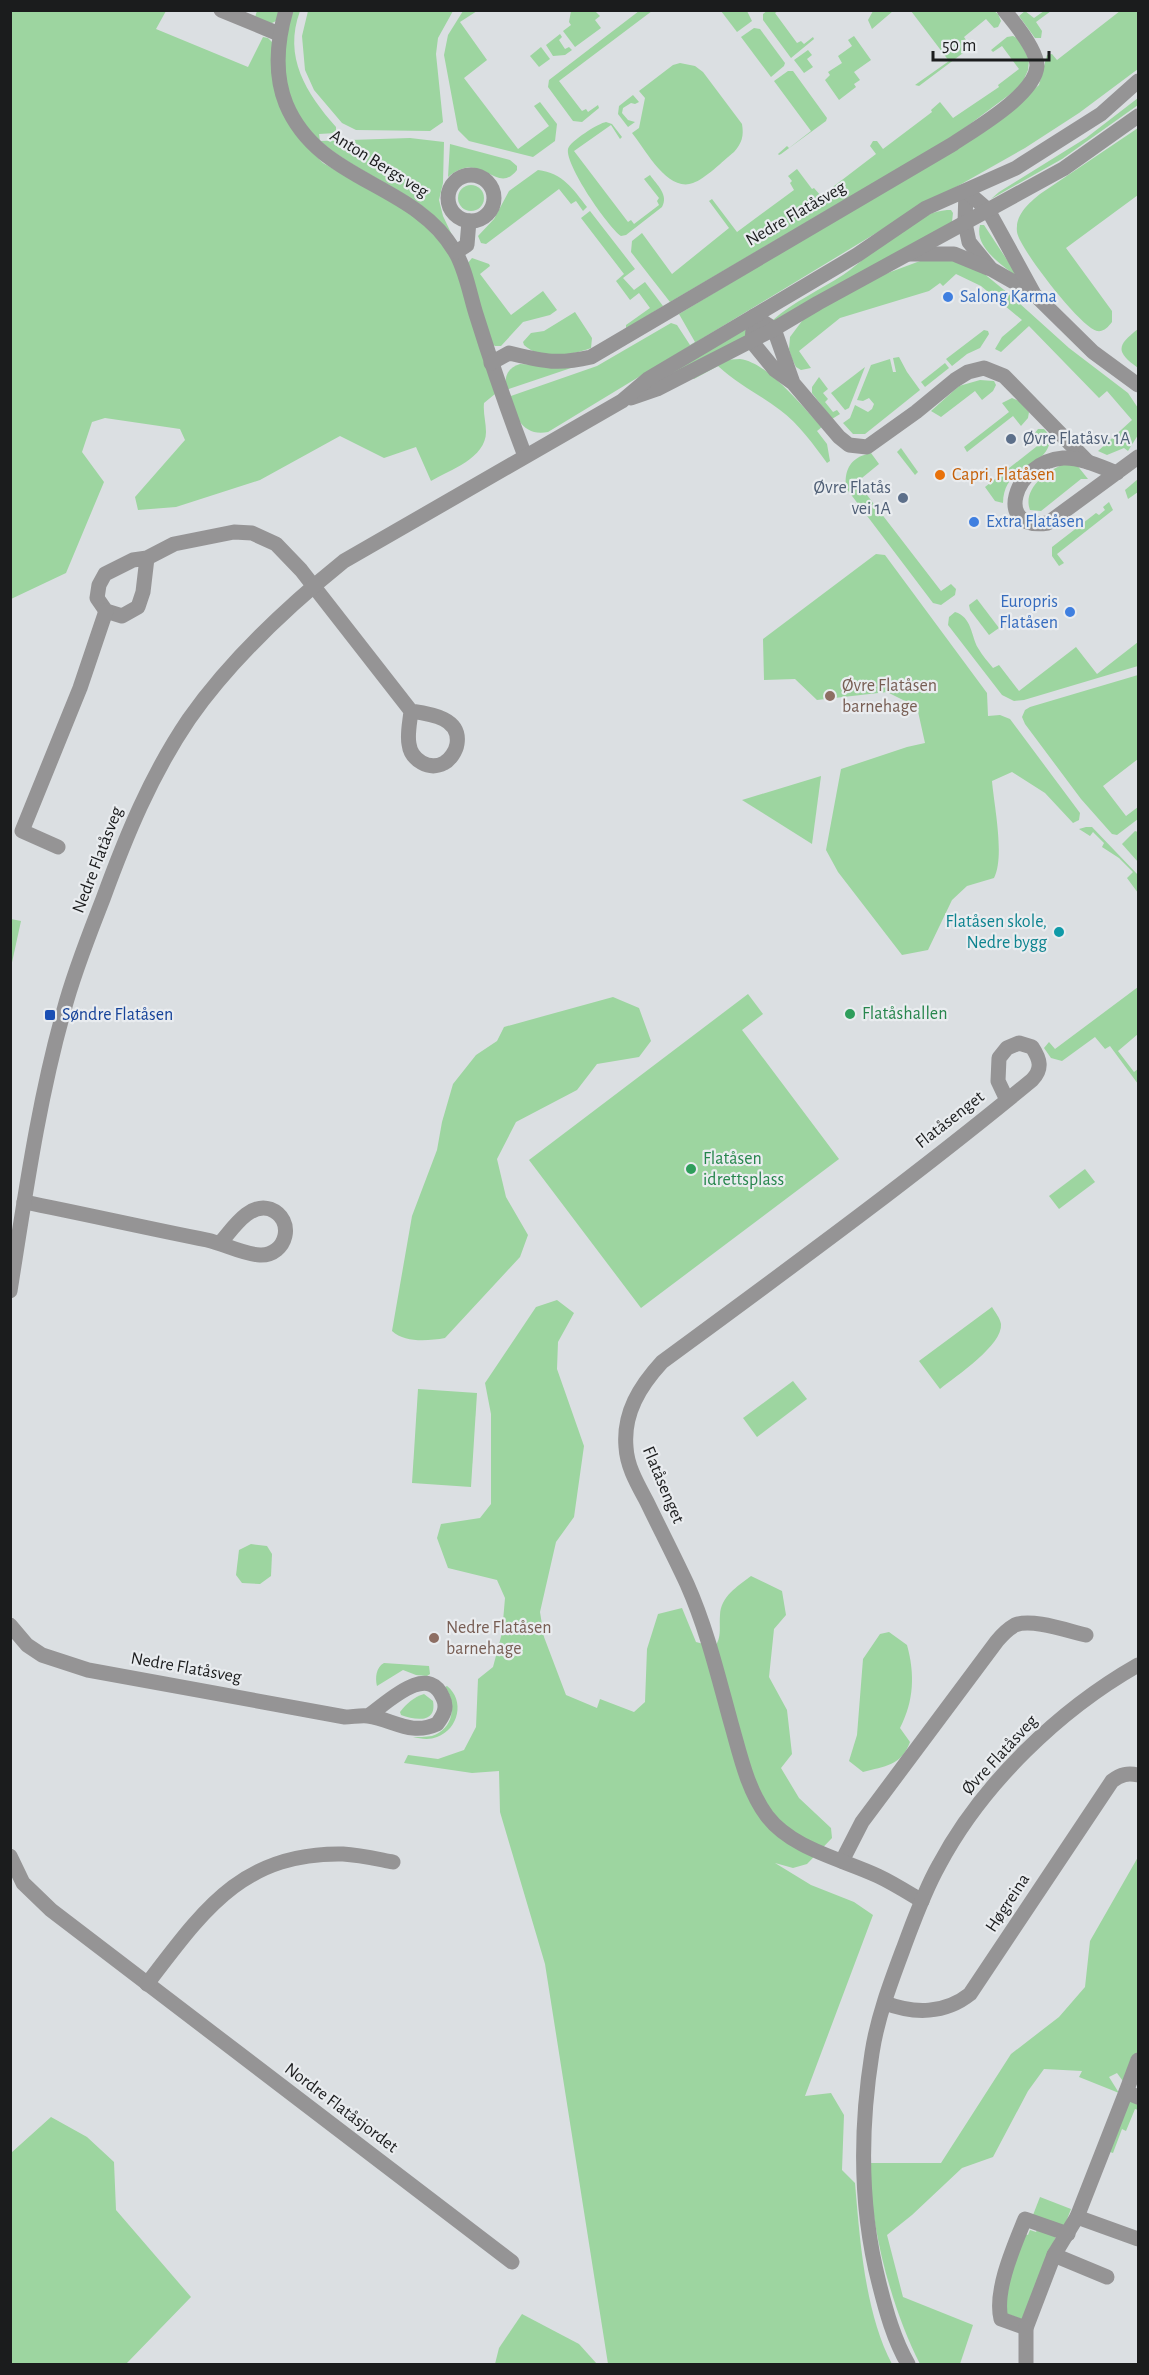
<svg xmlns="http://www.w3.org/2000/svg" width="1149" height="2375" font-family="'Alegreya Sans',sans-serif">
<rect width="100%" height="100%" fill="#dbdfe2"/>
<g fill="#9dd5a0">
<polygon points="768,10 778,11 775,13 797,43 801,41 804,44 813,37 814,39 791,58 763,20 763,14"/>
<path d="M 11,11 L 166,11 L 156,29 L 248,67 L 263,37 L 268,38 L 272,42 L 289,123 L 300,140 L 323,163 L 414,215 L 447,249 L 458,273 L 495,394 L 484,403 C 483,414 486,422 486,432 C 486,458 450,470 431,481 L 416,447 L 384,458 L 340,436 L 260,480 L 176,507 L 138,510 L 135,497 L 185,440 L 180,429 L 105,418 L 92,422 L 82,452 L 104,482 L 66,573 L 11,599 Z"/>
<polygon points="257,11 279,11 276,21 270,24 255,17"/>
<path d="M 292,11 L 300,11 C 283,57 306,93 336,127 L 336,133 L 319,134 L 320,141 L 410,138 L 444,142 L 443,183 L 439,200 L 443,216 L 452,235 C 441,222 429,210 415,201 C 362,165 295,148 285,74 C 282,53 283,30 292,11 Z"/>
<polygon points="308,11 453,11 438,38 436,54 443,122 430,131 356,130 342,123 314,90 305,70 302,36"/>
<polygon points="463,11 477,11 460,22 487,60 464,78 518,149 549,126 534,106 540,102 557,124 555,141 533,157 469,141 458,130 444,55 448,35"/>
<polygon points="571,11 595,11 600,16 595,20 601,28 575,47 563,31 571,25 569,22"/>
<polygon points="639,11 652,11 559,81 582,111 586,109 588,112 598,105 599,108 582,122 573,121 548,87 549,80"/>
<polygon points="721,11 747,11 752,21 737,32"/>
<polygon points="873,11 873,10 893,11 872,29 868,20"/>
<polygon points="911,11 994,11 998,14 1001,21 998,27 994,28 986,19 964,37 971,47 919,86 915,85 949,61"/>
<polygon points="1025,11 1034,18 1044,11 1051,11 1036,22 1042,31 1041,38 1035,38 1019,16"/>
<path d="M 1120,11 L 1138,11 L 1138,69 L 1079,113 L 1025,148 L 896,221 L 548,432 C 523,437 515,416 508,397 L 597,366 L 671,323 L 677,325 L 690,345 L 695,342 L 679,314 L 997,122 L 1039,85 L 1047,55 L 1052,54 L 1057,60 Z"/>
<polygon points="754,28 760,29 785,63 784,66 771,77 741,37"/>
<polygon points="560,34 562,37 559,40 565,49 569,47 572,50 565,55 553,56 546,45"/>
<polygon points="854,36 871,60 854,72 860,80 854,84 856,87 839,100 825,80 830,75 828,72 842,63 838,56 852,46 848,40"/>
<polygon points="1013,36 1019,39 1029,60 1028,70 1021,86 954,136 670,302 631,252 632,241 642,233 672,274 729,228 709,201 712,199 737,232 794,190 790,183 792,181 788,176 797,169 812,189 814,188 821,196 876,154 870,146 873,141 877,141 883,149 932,112 931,110 940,102 953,118 999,87 998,85 1019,69 1002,46 993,52 991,50 1007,37"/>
<polygon points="541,47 550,59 539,67 530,56"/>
<polygon points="808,50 812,55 807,59 813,67 804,73 794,60"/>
<path d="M 680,63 L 695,66 L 703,72 L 742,124 C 744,136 742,143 734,152 C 723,161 705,179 693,183 C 668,193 645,149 632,133 L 639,128 L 645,98 L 639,91 L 673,65 Z"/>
<polygon points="788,71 793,71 827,118 826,121 781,154 779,155 778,154 787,146 789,148 811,131 774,81"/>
<polygon points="633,95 639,102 635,104 631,103 623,108 622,113 628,120 635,122 628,127 618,114 619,106"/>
<polygon points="1138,98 1138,105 1062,159 991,199 999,192 1086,138"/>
<path d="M 606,122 L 612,124 L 622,137 L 620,139 L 611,125 L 574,151 L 628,222 L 631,220 L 634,224 L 659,205 L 657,201 L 659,198 L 644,179 L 650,175 C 657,185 669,195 662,207 L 626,235 L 621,236 C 608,227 565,165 568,149 C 570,141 599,123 606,122 Z"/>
<path d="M 1138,128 L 1138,195 L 1066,248 L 1112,311 L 1112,322 C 1108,327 1104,332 1097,331 C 1081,328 1019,248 1017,232 C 1015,215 1028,204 1040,194 Z"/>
<path d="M 450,144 L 510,160 L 517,166 L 517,170 C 496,197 482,148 448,177 Z"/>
<path d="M 538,170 C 563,173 573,189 587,207 L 583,211 L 576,201 L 571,204 L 559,189 L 486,244 L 481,243 L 478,236 L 494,219 L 509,191 Z"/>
<circle cx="471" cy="198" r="13"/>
<path d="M 947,210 L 951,210 L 953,213 L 952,222 L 775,322 L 773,320 C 793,302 820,290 843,275 C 872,255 911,213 947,210 Z"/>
<polygon points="590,211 635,269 623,278 634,290 645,282 663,306 626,329 626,325 650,308 639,293 630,300 616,281 624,274 581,218"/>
<path d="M 980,225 L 984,225 L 1017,275 L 1016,276 C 1001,264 974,247 980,225 Z"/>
<polygon points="472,258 489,264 490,266 480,274 511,315 543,291 557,310 550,315 523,322 501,346 495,346 492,344 467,264"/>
<polygon points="945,258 982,272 1009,294 1069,348 1128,393 1138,408 1138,435 1128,451 1124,448 1107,455 1098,451 1132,420 1107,391 1099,398 1029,326 1001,352 995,349 1002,337 1022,320 981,286 956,274 943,286 940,283 929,291 840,318 799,351 811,368 801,370 796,367 792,359 789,349 790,337 805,317 869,280 920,261"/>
<path d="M 575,312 L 592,338 L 591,348 C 571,355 541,361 524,345 L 523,342 L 531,333 L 544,331 Z"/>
<polygon points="745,329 750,336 652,386 734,333"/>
<path d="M 1138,329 L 1138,368 C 1116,352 1116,346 1138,329 Z"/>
<polygon points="984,330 988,331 989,334 980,348 967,354 952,366 946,359"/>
<polygon points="899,357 907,372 920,390 865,434 853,434 843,423 850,418 855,405 868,412 872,409 874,404 869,398 863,401 857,400 871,365 890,359 893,372 896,372 893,358"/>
<path d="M 740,359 C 769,363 801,406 822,427 L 817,431 L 827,444 L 830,461 L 827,463 C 813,444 799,424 780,410 C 759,394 737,384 718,366 L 694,379 L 691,377 L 724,360 Z"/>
<polygon points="945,363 949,368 925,387 921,382"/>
<path d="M 520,364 L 574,367 L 506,390 C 504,377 507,368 520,364 Z"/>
<polygon points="865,367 849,408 845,410 831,393"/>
<polygon points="819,377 828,389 823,393 828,399 825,402 833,412 837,410 840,414 832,419 812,393 812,387"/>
<polygon points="980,380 994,381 996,385 993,391 982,400 975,391 941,417 931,411 959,386"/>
<polygon points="1012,398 1019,401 1029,412 1028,418 1021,426 1013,416 967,452 964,447 1009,412 1002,403"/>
<path d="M 1038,429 L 1044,429 L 1051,437 C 1046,473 1004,462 1003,503 L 995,501 L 985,487 L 1041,443 L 1034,434 Z"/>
<polygon points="901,448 918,472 915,475 897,452"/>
<path d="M 871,453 L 879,464 L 857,482 L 941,591 L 951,584 L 956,589 L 955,595 L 941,605 L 933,603 L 846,488 C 844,469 851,457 871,453 Z"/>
<path d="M 1064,464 L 1076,464 L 1088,479 L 1081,479 L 1041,511 L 1030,510 C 1022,489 1047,471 1064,464 Z"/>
<polygon points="1138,479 1138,492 1128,499 1125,490"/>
<polygon points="1109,502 1113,510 1057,554 1064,563 1059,566 1052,556 1052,547 1096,513 1099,515 1105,510 1103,507"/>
<path d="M 876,554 L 885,555 L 987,693 L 988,716 L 1000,715 L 1010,719 L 1080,813 L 1079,820 L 1073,823 L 1045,793 L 1012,772 L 992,781 C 994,805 1005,857 994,878 L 967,886 L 952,900 L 928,950 L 902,955 L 838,872 L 826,850 L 841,769 L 907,747 L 925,743 L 917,707 L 887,692 L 817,700 L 795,679 L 764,680 L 763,639 Z"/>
<polygon points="977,599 999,628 989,635 970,610 969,605"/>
<path d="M 955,612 C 972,617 971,636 978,648 C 982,655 988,662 993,668 L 999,665 L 1019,691 L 1076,647 L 1097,674 L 1138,642 L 1138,666 L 1024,700 L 1014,701 L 1002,695 L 948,625 L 949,617 Z"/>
<polygon points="1138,675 1138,759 1103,786 1126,816 1138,807 1138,819 1117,835 1112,834 1081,799 1025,724 1022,717 1025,710 1030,707"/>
<polygon points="821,776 812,844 742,800"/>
<polygon points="1086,827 1092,827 1138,875 1138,893 1127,878 1133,872 1119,858 1102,847 1104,843 1093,832 1090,836 1079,829"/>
<polygon points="1135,831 1138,832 1138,862 1122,844"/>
<polygon points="11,919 21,921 11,967 10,919"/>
<polygon points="1138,987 1138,1034 1118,1051 1134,1072 1138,1069 1138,1084 1110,1046 1105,1049 1095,1037 1062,1061 1051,1058 1044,1048 1049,1042 1055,1049"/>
<polygon points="748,994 763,1014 742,1030 839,1159 641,1308 529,1160"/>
<path d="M 613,997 L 639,1008 L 651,1041 L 639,1057 L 597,1064 L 577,1090 L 516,1122 L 497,1159 L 506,1197 L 528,1235 L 520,1257 L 445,1338 C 428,1341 405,1343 392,1331 L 412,1216 L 437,1150 L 442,1122 L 453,1084 L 476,1055 L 497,1041 L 504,1027 Z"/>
<polygon points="1085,1169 1095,1182 1059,1209 1049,1196"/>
<path d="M 557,1300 L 574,1313 L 558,1342 L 557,1369 L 584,1446 L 574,1517 L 556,1542 L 540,1612 L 544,1637 L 566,1695 L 597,1708 L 600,1699 L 634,1712 L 645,1702 L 647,1649 L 658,1614 L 682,1608 L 696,1642 L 715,1647 C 722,1636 719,1628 720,1615 C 721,1596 737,1587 751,1576 L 782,1591 L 786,1615 L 774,1629 L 769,1677 L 787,1710 L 792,1754 L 781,1768 L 799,1798 L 831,1828 L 832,1838 L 807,1864 L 793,1868 L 775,1863 L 811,1885 L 854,1902 L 873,1915 L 805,2096 L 831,2093 L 844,2115 L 842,2170 L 855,2183 C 860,2241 865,2313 892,2364 L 608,2364 L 545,1964 L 500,1812 L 499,1771 L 472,1773 L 404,1763 L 408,1755 L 438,1759 L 464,1750 L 476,1727 L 478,1679 L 493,1667 L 502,1633 L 505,1598 L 497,1580 L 448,1568 L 437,1538 L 441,1524 L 480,1518 L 491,1504 L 491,1414 L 485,1383 L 536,1307 Z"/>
<path d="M 992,1307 C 995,1312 1000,1318 1001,1324 C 1003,1345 956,1376 940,1389 L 919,1361 Z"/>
<polygon points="793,1381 807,1399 757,1437 743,1418"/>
<polygon points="418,1389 477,1393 471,1487 412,1483"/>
<polygon points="251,1544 267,1546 272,1554 271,1576 260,1584 242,1583 236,1575 239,1550"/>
<path d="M 889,1632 L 907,1645 C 915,1674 914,1701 900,1728 L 910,1742 C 901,1766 885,1766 863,1772 L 849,1761 L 857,1735 L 863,1659 L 880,1634 Z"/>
<path d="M 384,1663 L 429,1666 L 430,1674 L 427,1676 L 416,1675 L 403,1670 L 377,1686 C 375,1678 376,1667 384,1663 Z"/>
<path d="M 447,1686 C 465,1700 459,1729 437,1737 C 430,1740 421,1739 413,1737 C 418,1737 426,1737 432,1736 C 454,1729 457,1704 445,1687 Z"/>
<path d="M 424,1694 L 433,1701 C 437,1724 415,1720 401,1715 L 400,1712 C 407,1703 414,1697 424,1694 Z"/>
<path d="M 1138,1857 L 1138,2050 L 1125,2084 L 1117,2073 L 1109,2077 L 1119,2093 L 1079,2077 L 1082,2071 L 1044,2069 L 1028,2091 L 993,2157 L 962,2168 L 912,2215 L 887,2235 L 903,2297 L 973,2325 L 960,2364 L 920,2364 C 892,2310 869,2224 870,2163 L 941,2163 L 1011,2054 L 1059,2017 L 1085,1987 L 1090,1941 Z"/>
<polygon points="1126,2100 1138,2100 1138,2110 1135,2109 1126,2131 1122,2129 1113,2153 1107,2151"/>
<polygon points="51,2117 87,2137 114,2162 116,2210 191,2297 126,2364 11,2364 11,2153"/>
<polygon points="1040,2197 1071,2209 1064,2227 1033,2215"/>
<polygon points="1038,2228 1056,2236 1024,2320 1005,2313 1009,2277 1022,2233 1028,2235 1030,2230 1036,2232"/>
<polygon points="522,2314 579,2344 597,2364 495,2364 499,2348"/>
</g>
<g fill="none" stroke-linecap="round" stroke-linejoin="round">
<g stroke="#959495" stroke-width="15">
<polyline points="221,10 279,34"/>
<path d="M 286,10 C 277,41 274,74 286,104 C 319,183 412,181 454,250 C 465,266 470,295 476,314 C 491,362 507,409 525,456"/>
<circle cx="471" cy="198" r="23"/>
<polyline points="966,191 965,223 969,242 991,269 1033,293 1093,352 1138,385"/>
<polyline points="966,191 988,210 1033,292"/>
<polyline points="456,252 467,245 469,221"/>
<polyline points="910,254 954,254 988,268"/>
<path d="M 491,363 L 509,353 C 543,361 556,365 591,357 L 953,144 C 975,129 1035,95 1037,66 C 1037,50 1014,22 1004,10"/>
<polyline points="793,383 774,329 754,316 752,342 775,370 793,383 839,437 849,445 867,447 916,412 955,380 968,372 984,368 1004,376 1088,462"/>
<polyline points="631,398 657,389 774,329 818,303 1063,169 1138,116"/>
<path d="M 1117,473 C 1101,467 1081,457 1063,458 C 1013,462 993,532 1048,523 L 1138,457"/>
<path d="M 147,558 L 143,592 L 138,607 L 122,616 L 106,611 L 97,598 L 99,585 L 105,574 L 133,560 L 147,558 L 174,544 L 234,532 L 252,533 L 276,544 L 301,570 L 411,711 C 410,722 407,734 409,744 C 411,760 429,771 444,763 C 450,760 456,751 457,744 C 461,718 431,714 411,711"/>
<polyline points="58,847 22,831 80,688 106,611"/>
<path d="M 24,1202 C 85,1214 146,1228 207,1240 C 225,1244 242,1254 260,1255 C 287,1256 296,1219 270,1209 C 249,1202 232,1230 220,1243"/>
<path d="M 10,1291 C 25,1197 38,1102 64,1010 C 74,972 89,935 103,899 C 126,836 151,775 189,719 C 231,659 287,607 344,561 L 622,401 L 648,379 L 857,255 L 926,208 L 1016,168 L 1101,114 L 1138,81"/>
<path d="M 10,1625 L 27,1645 L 42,1655 L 88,1670 L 345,1717 C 352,1717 361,1715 368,1716 C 394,1720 411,1736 437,1724 C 443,1716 448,1708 443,1698 C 428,1661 386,1704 368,1716"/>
<polyline points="10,1856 23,1883 51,1910 512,2262"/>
<path d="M 842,1861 L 862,1822 L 997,1641 C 1002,1635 1008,1629 1015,1625 C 1032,1618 1068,1631 1086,1635"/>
<path d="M 922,1901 C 907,1892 893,1883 878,1876 C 842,1859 792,1849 767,1816 C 747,1789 740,1754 731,1723 C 718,1676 707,1629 687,1584 C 674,1556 660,1529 647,1502 C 638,1485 627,1467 626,1447 C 623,1413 640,1386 662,1362 C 787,1270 912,1179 1032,1080 C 1043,1069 1040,1059 1032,1047 L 1019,1043 L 1007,1048 L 999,1058 L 998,1081 L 1007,1100"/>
<path d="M 147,1984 C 203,1911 242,1852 343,1854 C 360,1855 377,1859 393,1862"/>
<path d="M 885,2003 C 914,2014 945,2014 970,1994 L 1112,1781 C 1121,1774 1128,1773 1138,1775"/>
<polyline points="1126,2092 1138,2060"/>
<polyline points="1077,2217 1126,2092 1138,2097"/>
<polyline points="1054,2255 1107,2277"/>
<path d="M 1026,2328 L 1001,2319 C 994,2291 1014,2246 1025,2219 L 1068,2234"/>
<path d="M 908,2364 C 894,2340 886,2311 879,2283 C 860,2209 860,2129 872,2053 C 878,2013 894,1974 908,1936 C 917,1912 926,1888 939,1865 C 982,1784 1059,1710 1138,1665"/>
<polyline points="1026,2364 1026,2328 1054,2255 1077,2217 1138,2239"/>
</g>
</g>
<g fill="#3f7fe0" stroke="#e9ecef" stroke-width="2">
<circle cx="948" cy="297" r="6"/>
<circle cx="974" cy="522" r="6"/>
<circle cx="1070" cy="612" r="6"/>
</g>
<g fill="#5c6f8a" stroke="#e9ecef" stroke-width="2">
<circle cx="1011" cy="439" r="6"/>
<circle cx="903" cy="498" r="6"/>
</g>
<circle fill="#e8710a" stroke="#e9ecef" stroke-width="2" cx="940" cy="475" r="6"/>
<g fill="#8d6e63" stroke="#e9ecef" stroke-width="2">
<circle cx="830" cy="696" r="6"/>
<circle cx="434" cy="1638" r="6"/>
</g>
<circle fill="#0f9aa8" stroke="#e9ecef" stroke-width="2" cx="1059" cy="932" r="6"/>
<g fill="#2e9e5b" stroke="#e9ecef" stroke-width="2">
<circle cx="850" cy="1014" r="6"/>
<circle cx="691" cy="1169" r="6"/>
</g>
<rect fill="#1a4fb4" stroke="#e9ecef" stroke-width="2" x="44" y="1009" width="12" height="12" rx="3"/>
<g text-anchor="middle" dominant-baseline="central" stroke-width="4.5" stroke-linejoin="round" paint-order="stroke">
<g font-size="18" fill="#1b1c1d" stroke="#e9ecef">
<text transform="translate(379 164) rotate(32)">Anton Bergs veg</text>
<text transform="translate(796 214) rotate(-30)">Nedre Flatåsveg</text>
<text transform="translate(98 860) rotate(-69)">Nedre Flatåsveg</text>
<text transform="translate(950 1120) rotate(-38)">Flatåsenget</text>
<text transform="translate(663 1485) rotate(67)">Flatåsenget</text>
<text transform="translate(186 1668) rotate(10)">Nedre Flatåsveg</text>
<text transform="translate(1000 1755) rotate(-47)">Øvre Flatåsveg</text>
<text transform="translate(1008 1903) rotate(-57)">Høgreina</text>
<text transform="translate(341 2108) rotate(37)">Nordre Flatåsjordet</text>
</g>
<g font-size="18" fill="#366cbe" stroke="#e9ecef" text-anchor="start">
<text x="960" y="297">Salong Karma</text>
<text x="986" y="522">Extra Flatåsen</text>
<text x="1058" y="602" text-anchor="end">Europris<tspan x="1058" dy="21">Flatåsen</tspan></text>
</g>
<g font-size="18" fill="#4e5e75" stroke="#e9ecef" text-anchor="start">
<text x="1023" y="439">Øvre Flatåsv. 1A</text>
<text x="891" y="488" text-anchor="end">Øvre Flatås<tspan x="891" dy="21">vei 1A</tspan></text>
</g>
<g font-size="18" fill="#c56008" stroke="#e9ecef" text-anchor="start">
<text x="952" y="475">Capri, Flatåsen</text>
</g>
<g font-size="18" fill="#785e54" stroke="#e9ecef" text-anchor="start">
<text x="842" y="686">Øvre Flatåsen<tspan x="842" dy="21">barnehage</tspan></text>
<text x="446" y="1628">Nedre Flatåsen<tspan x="446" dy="21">barnehage</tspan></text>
</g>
<g font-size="18" fill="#0d838f" stroke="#e9ecef" text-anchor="end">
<text x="1047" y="922">Flatåsen skole,<tspan x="1047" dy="21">Nedre bygg</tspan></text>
</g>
<g font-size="18" fill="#27864d" stroke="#e9ecef" text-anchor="start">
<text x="862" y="1014">Flatåshallen</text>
<text x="703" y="1159">Flatåsen<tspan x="703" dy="21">idrettsplass</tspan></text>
</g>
<g font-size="18" fill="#164399" stroke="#e9ecef" text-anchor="start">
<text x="62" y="1015">Søndre Flatåsen</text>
</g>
</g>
<rect width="1149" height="2375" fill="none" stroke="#1b1c1d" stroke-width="24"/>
<path d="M933 51v9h116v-9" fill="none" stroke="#1b1c1d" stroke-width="3"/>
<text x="942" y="51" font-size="18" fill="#1b1c1d" stroke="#e9ecef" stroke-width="4.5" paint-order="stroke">50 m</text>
</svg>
